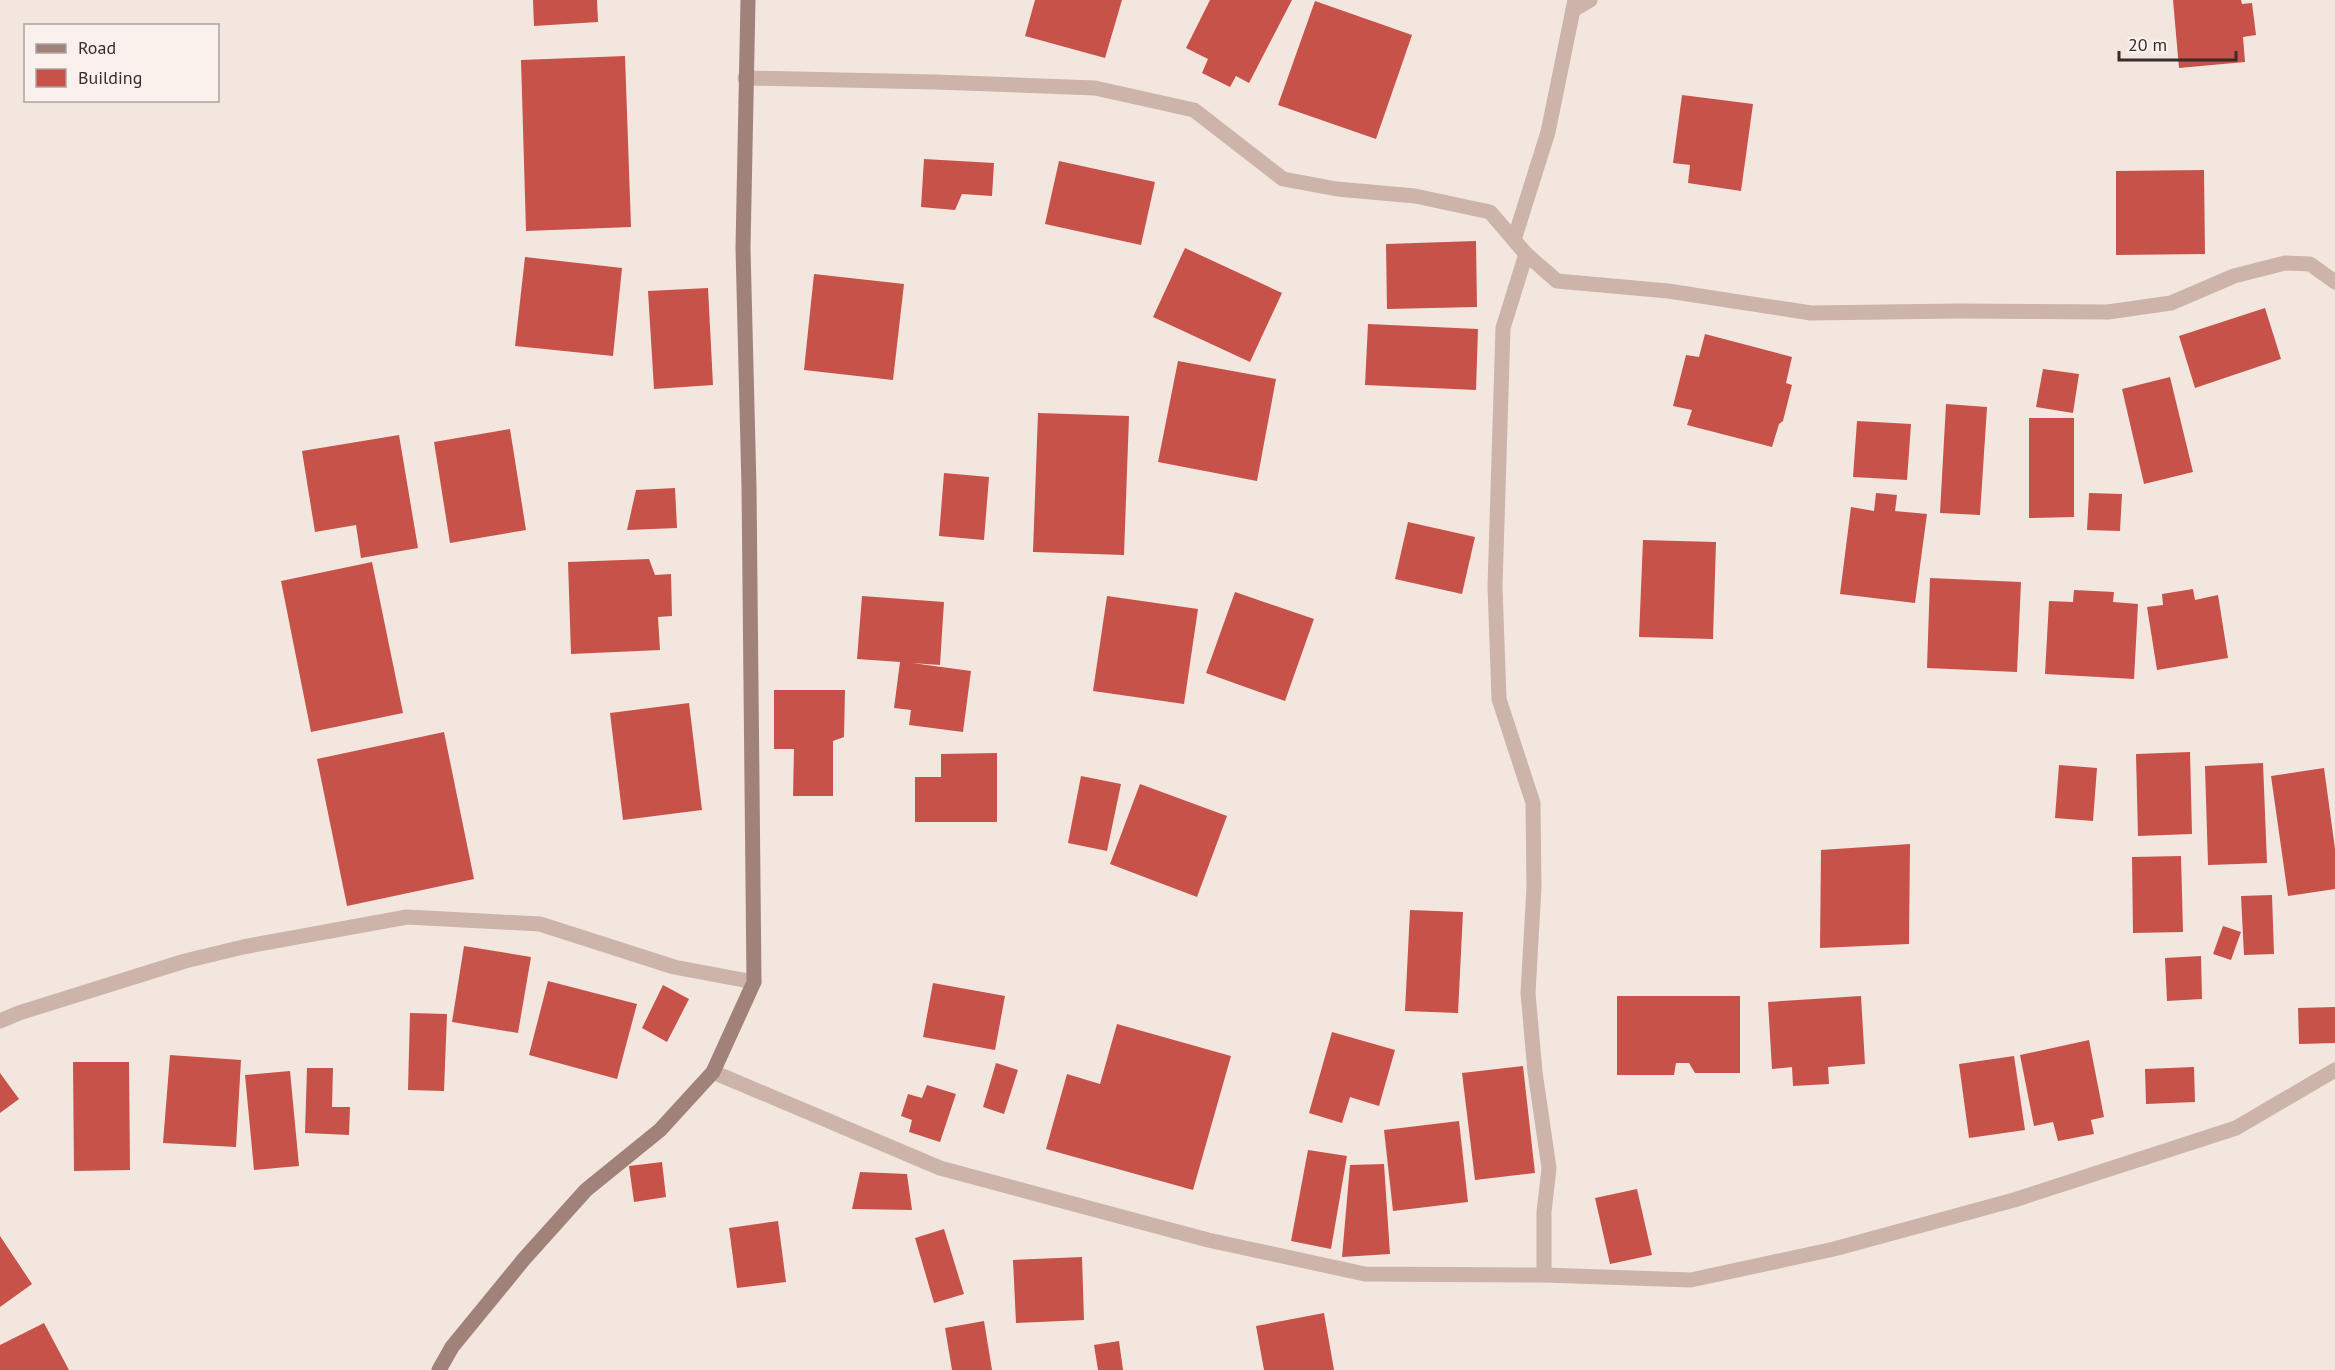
<svg xmlns="http://www.w3.org/2000/svg" width="2335" height="1370" font-family="'PT Sans',sans-serif">
<rect width="100%" height="100%" fill="#f3e6df"/>
<g fill="#c75249">
<polygon points="533,0 597,0 598,22 534,26"/>
<polygon points="1035,0 1122,0 1105,58 1025,36"/>
<polygon points="1210,0 1292,0 1249,83 1236,76 1230,87 1202,73 1208,59 1186,48"/>
<polygon points="2173,0 2241,0 2242,4 2252,3 2256,35 2243,37 2245,62 2179,68"/>
<polygon points="1315,1 1412,35 1376,139 1278,105"/>
<polygon points="625,56 631,227 526,231 521,60"/>
<polygon points="1682,95 1753,104 1741,191 1688,183 1690,165 1673,163"/>
<polygon points="924,159 994,163 992,196 962,194 955,210 921,207"/>
<polygon points="1059,161 1155,182 1141,245 1045,224"/>
<polygon points="2204,170 2205,254 2116,255 2116,171"/>
<polygon points="1476,241 1477,307 1387,309 1386,244"/>
<polygon points="1185,248 1282,293 1250,362 1153,317"/>
<polygon points="525,257 622,268 613,356 515,346"/>
<polygon points="814,274 904,284 893,380 804,370"/>
<polygon points="708,288 713,385 654,389 648,291"/>
<polygon points="2265,308 2281,359 2195,388 2179,336"/>
<polygon points="1368,324 1478,329 1476,390 1365,385"/>
<polygon points="1705,334 1792,357 1786,383 1792,385 1783,421 1779,424 1772,447 1687,425 1692,410 1673,406 1686,355 1699,357"/>
<polygon points="1178,361 1276,379 1257,481 1158,462"/>
<polygon points="2043,369 2079,374 2073,413 2036,407"/>
<polygon points="2170,377 2193,472 2144,484 2122,389"/>
<polygon points="1946,404 1987,407 1980,515 1940,513"/>
<polygon points="1038,413 1129,416 1124,555 1033,552"/>
<polygon points="2029,418 2074,418 2074,517 2029,518"/>
<polygon points="1857,421 1911,424 1907,480 1853,477"/>
<polygon points="510,429 526,530 450,543 434,442"/>
<polygon points="399,435 418,548 361,558 356,525 315,532 302,451"/>
<polygon points="944,473 989,477 984,540 939,536"/>
<polygon points="675,488 677,528 627,530 636,490"/>
<polygon points="1876,493 1897,495 1895,511 1927,514 1915,603 1840,594 1851,507 1874,511"/>
<polygon points="2089,493 2122,494 2120,531 2087,530"/>
<polygon points="1408,522 1475,537 1462,594 1395,579"/>
<polygon points="1643,540 1716,542 1713,639 1639,637"/>
<polygon points="649,559 655,575 671,574 672,616 658,617 660,650 571,654 568,562"/>
<polygon points="372,562 403,713 311,732 281,581"/>
<polygon points="1930,578 2021,582 2017,672 1927,668"/>
<polygon points="2193,589 2195,600 2218,595 2228,658 2157,670 2147,607 2163,605 2162,594"/>
<polygon points="2074,590 2114,592 2113,602 2138,604 2134,679 2045,674 2049,601 2073,602"/>
<polygon points="1235,592 1314,619 1285,701 1206,673"/>
<polygon points="862,596 944,602 940,665 912,663 971,671 963,732 909,725 911,710 894,708 900,662 857,659"/>
<polygon points="1107,596 1198,609 1184,704 1093,691"/>
<polygon points="774,690 845,690 844,737 833,741 833,796 793,796 794,749 774,749"/>
<polygon points="689,703 702,810 623,820 610,713"/>
<polygon points="444,732 474,879 347,906 317,759"/>
<polygon points="2190,752 2192,834 2138,836 2136,754"/>
<polygon points="997,753 997,822 915,822 915,777 941,777 941,754"/>
<polygon points="2263,763 2267,863 2208,865 2205,766"/>
<polygon points="2059,765 2097,768 2093,821 2055,818"/>
<polygon points="2324,768 2335,849 2335,889 2288,896 2271,776"/>
<polygon points="1081,776 1121,784 1107,851 1068,843"/>
<polygon points="1140,784 1227,816 1197,897 1110,864"/>
<polygon points="1910,844 1909,944 1820,948 1821,850"/>
<polygon points="2181,856 2183,932 2133,933 2132,857"/>
<polygon points="2272,895 2274,954 2244,955 2241,896"/>
<polygon points="1410,910 1463,912 1458,1013 1405,1011"/>
<polygon points="2223,926 2241,932 2231,960 2213,954"/>
<polygon points="464,946 531,957 518,1033 452,1022"/>
<polygon points="2201,956 2202,999 2167,1001 2165,958"/>
<polygon points="548,981 637,1004 617,1079 529,1055"/>
<polygon points="933,983 1005,996 995,1050 923,1037"/>
<polygon points="663,985 689,999 667,1042 642,1028"/>
<polygon points="1617,996 1740,996 1740,1073 1695,1073 1689,1063 1676,1063 1674,1075 1617,1075"/>
<polygon points="1861,996 1865,1064 1828,1067 1829,1084 1793,1086 1792,1067 1772,1069 1768,1002"/>
<polygon points="2335,1007 2335,1043 2299,1044 2298,1008"/>
<polygon points="410,1013 447,1014 444,1091 408,1090"/>
<polygon points="1117,1024 1231,1056 1193,1190 1046,1149 1067,1074 1100,1084"/>
<polygon points="1332,1032 1395,1050 1379,1106 1350,1097 1342,1123 1309,1113"/>
<polygon points="2089,1040 2104,1117 2091,1120 2094,1134 2058,1141 2053,1122 2034,1126 2020,1055"/>
<polygon points="170,1055 241,1060 236,1147 163,1143"/>
<polygon points="2014,1056 2025,1130 1969,1138 1959,1064"/>
<polygon points="73,1062 129,1062 130,1170 74,1171"/>
<polygon points="996,1063 1018,1070 1004,1114 983,1107"/>
<polygon points="1523,1066 1535,1173 1475,1180 1462,1073"/>
<polygon points="2194,1067 2195,1102 2146,1104 2145,1069"/>
<polygon points="307,1068 333,1068 332,1107 350,1107 349,1135 305,1133"/>
<polygon points="290,1071 299,1166 254,1170 245,1075"/>
<polygon points="0,1073 19,1099 0,1113"/>
<polygon points="927,1085 956,1094 940,1142 909,1132 912,1120 901,1116 908,1094 922,1098"/>
<polygon points="1459,1121 1468,1202 1393,1211 1384,1130"/>
<polygon points="1308,1150 1347,1156 1331,1249 1291,1241"/>
<polygon points="662,1162 666,1197 634,1202 629,1166"/>
<polygon points="1384,1164 1390,1254 1342,1257 1350,1165"/>
<polygon points="860,1172 907,1174 912,1210 852,1209"/>
<polygon points="1637,1189 1652,1255 1610,1264 1595,1198"/>
<polygon points="778,1221 786,1282 737,1288 729,1228"/>
<polygon points="944,1229 964,1294 934,1303 915,1238"/>
<polygon points="0,1236 32,1284 0,1307"/>
<polygon points="1082,1257 1084,1320 1016,1323 1013,1260"/>
<polygon points="1324,1313 1334,1370 1264,1370 1256,1326"/>
<polygon points="984,1321 992,1370 952,1370 945,1328"/>
<polygon points="44,1323 69,1370 0,1370 0,1345"/>
<polygon points="1119,1341 1123,1370 1098,1370 1094,1345"/>
</g>
<g fill="none" stroke-linecap="round" stroke-linejoin="round">
<g stroke="#ccb4aa" stroke-width="15">
<polyline points="1573,10 1590,0"/>
<polyline points="745,78 935,82 1095,88 1194,110 1283,179 1337,189 1415,196 1490,212 1526,254 1557,281 1668,291 1811,313 1957,311 2108,312 2171,303 2234,276 2285,263 2310,264 2335,282"/>
<polyline points="1514,240 1548,132 1575,0"/>
<polyline points="1526,254 1503,328 1495,587 1499,699 1533,803 1534,887 1528,993 1535,1072 1549,1168 1544,1212 1544,1275"/>
<polyline points="0,1021 19,1013 185,961 243,947 407,917 540,924 674,967 754,982"/>
<polyline points="713,1072 940,1168 1208,1240 1365,1274 1544,1275 1691,1280 1834,1249 2014,1200 2236,1128 2335,1070"/>
</g>
<polyline stroke="#a0827b" stroke-width="15" points="439,1370 452,1347 524,1259 586,1190 660,1130 713,1072 754,982 749,487 743,248 748,0"/>
</g>
<rect x="24" y="24" width="195" height="78" fill="#faf1ec" stroke="#ada29e" stroke-width="1.5"/>
<rect x="36" y="44" width="30" height="9" fill="#a0827b" stroke="#ada29e" stroke-width="1.5"/>
<text x="78" y="54" font-size="18" fill="#392c2a">Road</text>
<rect x="36" y="69" width="30" height="18" fill="#c75249" stroke="#ada29e" stroke-width="1.5"/>
<text x="78" y="84" font-size="18" fill="#392c2a">Building</text>
<path d="M2119 51v9h117v-9" fill="none" stroke="#392c2a" stroke-width="3"/>
<text x="2128" y="51" font-size="18" fill="#392c2a" stroke="#faf1ec" stroke-width="4.5" paint-order="stroke">20 m</text>
</svg>
